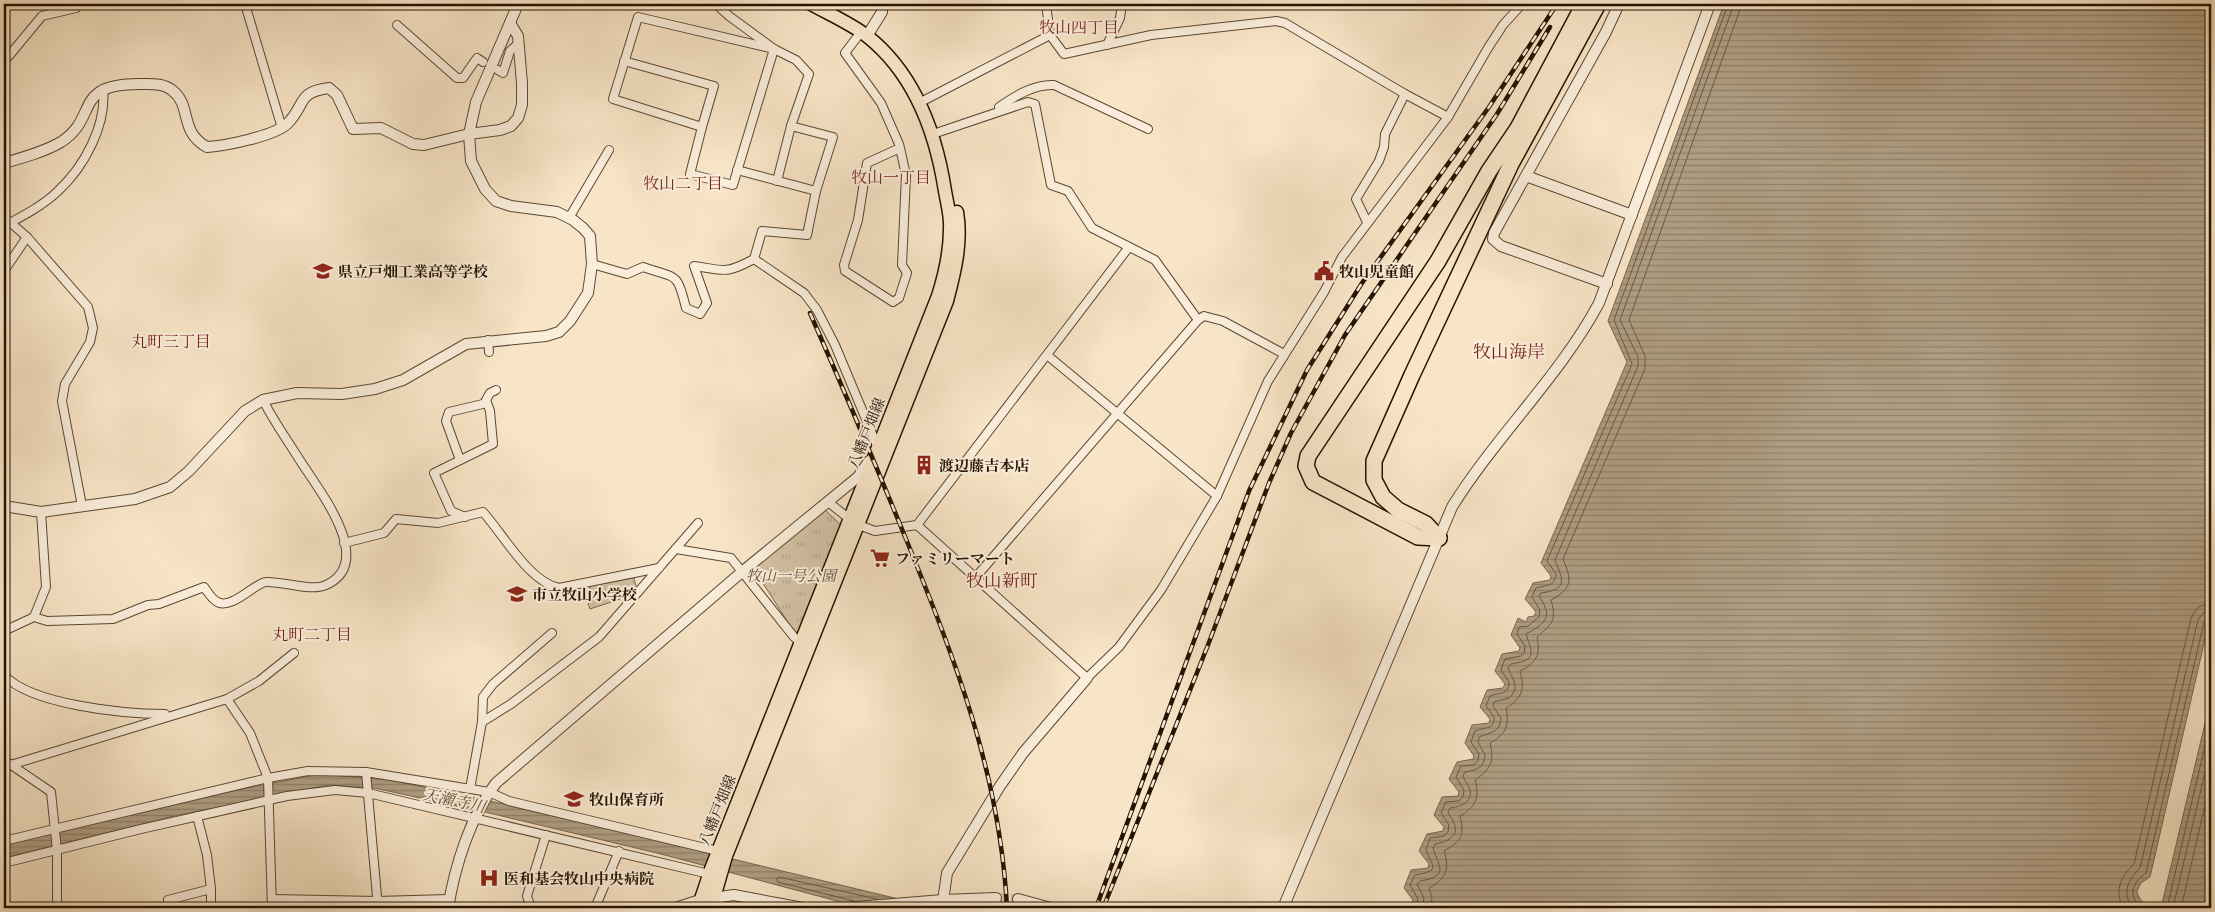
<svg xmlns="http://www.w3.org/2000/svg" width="2215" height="912" font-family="'Gentium Book Plus','Noto Serif JP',serif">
<defs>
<pattern id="park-tufts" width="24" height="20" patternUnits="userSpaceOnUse" patternTransform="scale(1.25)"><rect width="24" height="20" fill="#d4c1a5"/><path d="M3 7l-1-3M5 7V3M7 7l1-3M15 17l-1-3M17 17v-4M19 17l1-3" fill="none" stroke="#b6a58c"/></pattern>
<pattern id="water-rules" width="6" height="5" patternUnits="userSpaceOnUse" patternTransform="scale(1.25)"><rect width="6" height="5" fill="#b09e83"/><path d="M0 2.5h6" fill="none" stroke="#8f8069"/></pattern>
</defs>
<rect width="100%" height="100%" fill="#f8e5c7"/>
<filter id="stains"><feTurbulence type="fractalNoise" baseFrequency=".004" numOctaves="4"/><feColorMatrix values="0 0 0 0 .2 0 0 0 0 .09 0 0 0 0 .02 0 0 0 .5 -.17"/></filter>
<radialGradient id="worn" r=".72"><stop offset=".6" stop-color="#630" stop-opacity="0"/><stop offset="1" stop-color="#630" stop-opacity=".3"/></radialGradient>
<g fill="url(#park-tufts)" stroke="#7c6a52">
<polygon points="823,508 841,525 798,634 789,624 754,569"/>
<polygon points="634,578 636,586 626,597 590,609 588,604 595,598 589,586"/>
</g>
<g fill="url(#water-rules)" stroke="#78664f">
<path d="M 1724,4 L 2211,4 L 2211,621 L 2209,622 L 2150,877 L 2141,883 L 2137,891 C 2140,905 2150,906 2161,908 L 2211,698 L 2211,908 L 1395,908 L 1396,906 L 1412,904 L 1413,900 L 1404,888 L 1411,870 L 1428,868 L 1429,864 L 1419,851 L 1427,834 L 1443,831 L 1444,827 L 1434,815 L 1442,797 L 1458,796 L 1459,792 L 1449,779 L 1457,762 L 1473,759 L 1474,756 L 1465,743 L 1472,725 L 1489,723 L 1490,719 L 1480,707 L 1487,690 L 1503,688 L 1505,684 L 1495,671 L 1502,654 L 1519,651 L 1520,648 L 1511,635 L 1518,618 L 1526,622 L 1528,617 L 1534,616 L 1536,612 L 1525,599 L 1533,583 L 1550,580 L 1551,576 L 1541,563 L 1627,362 L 1608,321 Z"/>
<polygon points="320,774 389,780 504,804 936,908 863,908 661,854 489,813 374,788 328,785 174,816 4,858 4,845 237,790"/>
</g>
<polygon fill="#f8e5c7" points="2211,622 2152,877 2143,884 2140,891 2145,901 2160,905 2211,696 2160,907 2144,902 2138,891 2142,883 2151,878"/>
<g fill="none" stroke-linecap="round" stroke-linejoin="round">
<g stroke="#6a5842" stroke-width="1">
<polyline points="854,901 778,882 776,879 779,877 877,899"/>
<path d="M 1414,908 L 1418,899 L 1410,885 L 1415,875 C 1442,870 1432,868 1426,849 L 1430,838 L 1444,836 L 1448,832 L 1449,825 L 1441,813 L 1446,802 L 1459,801 L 1463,797 L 1464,790 L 1456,777 L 1461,766 L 1474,765 L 1478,761 L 1479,754 L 1471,742 L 1475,731 C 1484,727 1495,730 1494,717 L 1486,706 L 1490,696 C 1499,692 1509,696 1509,682 L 1501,670 L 1505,659 L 1521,656 L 1524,653 L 1525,646 L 1517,634 L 1519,627 L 1528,626 L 1539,617 L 1540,610 L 1532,597 L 1536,588 C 1546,585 1555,587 1556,574 L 1547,561 L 1632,364 L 1614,320 L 1728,4"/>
<path d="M 1422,908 L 1424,898 L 1417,884 L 1420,881 C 1450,876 1439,867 1433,848 L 1435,844 C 1446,842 1460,837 1454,823 C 1453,819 1449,816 1448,812 L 1450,808 C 1461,807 1475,801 1469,787 C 1467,783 1464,780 1463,776 L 1465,772 C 1477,770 1484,768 1485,755 L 1478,742 L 1479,737 C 1491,732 1500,733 1501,718 L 1493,706 L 1494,702 L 1509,698 C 1521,687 1512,679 1508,668 L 1511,664 C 1538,660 1532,653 1526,634 C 1535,629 1552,621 1545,607 C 1544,603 1541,600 1539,596 L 1541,593 C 1570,589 1562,579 1555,560 L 1638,366 L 1638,357 L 1620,320 L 1734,4"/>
<path d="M 1430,908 L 1432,898 L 1429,888 C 1446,879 1450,869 1444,851 C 1461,841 1465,837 1460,816 C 1476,807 1480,797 1475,780 C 1490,770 1495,761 1490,743 C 1505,735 1510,726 1506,708 C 1522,699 1525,689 1520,671 C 1536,663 1541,655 1537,637 C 1552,624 1557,621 1551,600 C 1573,588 1572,580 1563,559 L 1645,369 L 1645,356 L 1629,320 L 1742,4"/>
<path d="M 2123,908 C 2114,890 2121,877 2134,864 L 2191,618 L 2198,607 L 2211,603"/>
<path d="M 2133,908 C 2121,893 2128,880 2140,868 L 2198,620 L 2203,613 L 2211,611"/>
<path d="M 2142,908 C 2127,896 2132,883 2146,873 L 2204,622 L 2211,617"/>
<polyline points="2167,908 2211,720"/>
<polyline points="2173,908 2211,747"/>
<polyline points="2181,908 2211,780"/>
</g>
<polyline stroke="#d8c6a9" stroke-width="10" stroke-dasharray="10 5" stroke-linecap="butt" points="996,898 1018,899"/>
<defs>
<g id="minor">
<polyline points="178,4 187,5"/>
<polyline points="245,4 282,128"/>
<polyline points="716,4 729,16 774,49 796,60 809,74 791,126"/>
<polyline points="1046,4 1050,35 1064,54 1151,35 1276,21 1285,23 1405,94 1448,117"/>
<polygon points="638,17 774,49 733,185 690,174 702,127 613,99"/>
<polyline points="397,25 457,78 463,78 477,58 483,62"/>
<polyline points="861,32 845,53 881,103 899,144 900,148 906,175 902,265 907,273 899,298 893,302 845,271 844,265 858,220 867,163 900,148"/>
<polyline points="1107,45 1120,18 1122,4"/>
<polyline points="4,54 8,57 42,16 76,8 76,4"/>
<polyline points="624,61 714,86 702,127"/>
<polyline points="498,70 503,73 510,51 518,44"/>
<polyline points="919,103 1050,35"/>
<path d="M 999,107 C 1015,96 1034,84 1054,85 L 1148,129"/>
<polyline points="933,134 1028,102 1035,104 1051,185 1068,191 1092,228 1155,260 1198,320"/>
<polyline points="777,181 791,126 833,137 816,191"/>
<polyline points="569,218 609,150"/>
<polyline points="1367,222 1356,199 1379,161 1384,147 1385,134 1405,94"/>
<polyline points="11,223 27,237 88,307 93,328 90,342 65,384 62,401 82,506"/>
<path d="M 4,226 C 21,217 44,205 58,191 C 84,167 107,125 103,89"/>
<polyline points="754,259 804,293 817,310 835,345 878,448"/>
<path d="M 592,264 L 627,274 L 643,267 C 677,279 677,271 686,308 L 700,314 L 707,303 L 694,266 C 725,270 724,275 754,259 L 762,231 L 807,235 L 816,191 L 737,170"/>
<polyline points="4,271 27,237"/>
<polyline points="488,340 489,352"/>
<polyline points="1047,355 1217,496"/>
<polyline points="460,460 446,421 449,412 487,403"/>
<polyline points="828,502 856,524 875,531 917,525 1087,678 1119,647 1161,590 1217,496 1268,381 1324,292 1342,257 1448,117 1488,48 1503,25 1522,4"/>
<polyline points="465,517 451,511 434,473 493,444 490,411 486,400 490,393 496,390"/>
<polyline points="917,525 1129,247"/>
<path d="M 344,543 L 384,533 L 396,519 L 438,523 L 483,512 C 503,534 529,582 559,588 L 659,568"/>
<polyline points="676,549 731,558 794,637 801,643"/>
<polyline points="975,578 1198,320 1204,316 1223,321 1284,354"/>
<path d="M 34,617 L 47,621 L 113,619 L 148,605 L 159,604 L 204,587 C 207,591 211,598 216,601 C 230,612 256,582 266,582 C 283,581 311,592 326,585 C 377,562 318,489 301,462 C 288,441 274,422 263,400"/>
<polyline points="4,631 34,617 46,587 41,512"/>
<path d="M 4,675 C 31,705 125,714 165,714"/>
<polyline points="227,699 250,733 268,778 272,908"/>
<polyline points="482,722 511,704 599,637 698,523"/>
<polyline points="4,760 51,792 57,850 57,908"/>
<polyline points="4,767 227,699 259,681 294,653"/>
<polyline points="366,772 378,908"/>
<polyline points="470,789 482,722 483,697 493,684 552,633"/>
<polyline points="197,816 207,855 211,889"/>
<polyline points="4,841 268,778 308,771 366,772 489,792 509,801 718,851"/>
<polyline points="4,863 141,829 287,796 335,790 368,793 709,874"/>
<polyline points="272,899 377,901 449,899"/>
<polyline points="168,908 168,900 211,889 211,908"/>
<polyline points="531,908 527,896 546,835"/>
<polyline points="595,908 619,851"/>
</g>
<g id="tertiary">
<polyline points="867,36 882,12 881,4"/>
<path d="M 4,163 C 22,158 44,152 61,142 C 100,117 71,84 140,84 C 152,84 164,83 173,91 C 192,106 179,132 207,147 C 224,146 276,136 288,123 C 306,104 297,92 329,88 L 337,95 L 353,129 L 381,128 L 413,144 L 424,145 L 469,134 L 500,130 L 511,126 L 518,118 L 522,105 L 522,83 L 518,36 L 510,23"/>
<polyline points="1526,176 1632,215"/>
<polyline points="1607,284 1501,246 1493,239 1494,233 1606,32 1619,4"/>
<polyline points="4,506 41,512 135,499 170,487 189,471 245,411 263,400 297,393 342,394 375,389 403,380 466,344 546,336 559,332 570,321 588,293 592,264 590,236 583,228 573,220 557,212 511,206 496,201 485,189 471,161 469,134 476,102 518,4"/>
<polyline points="1018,899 1051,908"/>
<path d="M 448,908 C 455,866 470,817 496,783 L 743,571 L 858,477 L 869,461"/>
<polyline points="675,908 700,900 734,895 803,908"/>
<polyline points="844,908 943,900 996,898"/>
<polyline points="942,908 947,873 1000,786 1023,753 1087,678"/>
<path d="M 1283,908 L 1452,507 C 1496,436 1560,376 1599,303 L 1710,4"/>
</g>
<g id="primary">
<path d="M 698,908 L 711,869 L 938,296 C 945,274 950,252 950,229 C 951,217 947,203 945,191 C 936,133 915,74 867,36 C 850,23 829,14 811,4"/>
<path d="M 711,908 L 726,856 L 947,301 C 955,271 962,242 957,212"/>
</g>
<g id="motorway">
<polyline points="1439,538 1418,537 1313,482 1306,466 1308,456 1438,261 1489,171 1518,128 1584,4"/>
<polyline points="1439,538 1426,524 1398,510 1383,497 1374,480 1374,461 1412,375 1511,164 1598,4"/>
</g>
</defs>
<use href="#minor" stroke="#5a4832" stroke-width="10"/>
<use href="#tertiary" stroke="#5a4832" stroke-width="12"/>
<use href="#primary" stroke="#251300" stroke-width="15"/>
<use href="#motorway" stroke="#251300" stroke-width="18"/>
<use href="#minor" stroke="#faeedb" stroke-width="8"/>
<use href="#tertiary" stroke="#faeedb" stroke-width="10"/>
<use href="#primary" stroke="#f8e5c7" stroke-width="12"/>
<use href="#motorway" stroke="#f8e5c7" stroke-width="15"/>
<defs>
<g id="rail">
<path d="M 810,313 C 843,388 875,463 906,539 C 956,662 1000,774 1007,908"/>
<polyline points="1104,906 1208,645 1269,483 1291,433 1345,335 1497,114 1550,27"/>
<polyline points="1096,908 1249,491 1307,370 1362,283 1489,107 1557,4"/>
</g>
</defs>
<use href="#rail" stroke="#251300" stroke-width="4.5"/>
<use href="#rail" stroke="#faeedb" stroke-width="2.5" stroke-dasharray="8" stroke-linecap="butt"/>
</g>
<defs>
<symbol id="school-bare" viewBox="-9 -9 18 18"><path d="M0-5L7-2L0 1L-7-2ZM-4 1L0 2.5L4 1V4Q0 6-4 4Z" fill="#8f2418" stroke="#faeedb" stroke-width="2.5" paint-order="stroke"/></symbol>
<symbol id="civic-bare" viewBox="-9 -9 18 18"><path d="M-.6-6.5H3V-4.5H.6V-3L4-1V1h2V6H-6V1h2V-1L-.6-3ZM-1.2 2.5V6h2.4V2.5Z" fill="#8f2418" stroke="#faeedb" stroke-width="2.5" paint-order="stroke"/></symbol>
<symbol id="building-bare" viewBox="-9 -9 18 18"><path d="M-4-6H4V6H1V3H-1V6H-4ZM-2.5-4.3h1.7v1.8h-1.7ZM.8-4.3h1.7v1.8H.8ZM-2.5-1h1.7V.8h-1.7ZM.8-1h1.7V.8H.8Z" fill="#8f2418" stroke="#faeedb" stroke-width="2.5" paint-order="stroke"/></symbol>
<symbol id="supermarket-bare" viewBox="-9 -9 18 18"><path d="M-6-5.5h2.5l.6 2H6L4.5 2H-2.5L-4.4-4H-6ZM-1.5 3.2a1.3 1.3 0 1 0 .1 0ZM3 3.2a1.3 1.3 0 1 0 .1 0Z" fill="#8f2418" stroke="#faeedb" stroke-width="2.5" paint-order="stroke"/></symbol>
<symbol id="hospital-bare" viewBox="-9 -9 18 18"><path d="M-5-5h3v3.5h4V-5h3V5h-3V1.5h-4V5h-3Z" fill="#8f2418" stroke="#faeedb" stroke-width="2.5" paint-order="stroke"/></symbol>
</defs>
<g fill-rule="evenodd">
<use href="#school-bare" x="309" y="257" width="28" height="28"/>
<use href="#civic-bare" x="1310" y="257" width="28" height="28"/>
<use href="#building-bare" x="910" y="451" width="28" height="28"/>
<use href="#supermarket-bare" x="866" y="544" width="28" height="28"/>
<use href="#school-bare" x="503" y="580" width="28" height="28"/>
<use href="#school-bare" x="560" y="785" width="28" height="28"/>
<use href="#hospital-bare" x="475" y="864" width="28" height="28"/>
</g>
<g text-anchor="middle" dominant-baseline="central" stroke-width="4" stroke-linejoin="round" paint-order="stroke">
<g font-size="15" font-weight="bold" fill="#251300" stroke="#faeedb" text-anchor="start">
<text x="338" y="271">県立戸畑工業高等学校</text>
<text x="1339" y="271">牧山児童館</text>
<text x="939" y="465">渡辺藤吉本店</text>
<text x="895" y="558">ファミリーマート</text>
<text x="532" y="594">市立牧山小学校</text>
<text x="589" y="799">牧山保育所</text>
<text x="504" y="878">医和基会牧山中央病院</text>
</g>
<g font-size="15" fill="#251300" stroke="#faeedb">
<text transform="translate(866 433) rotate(-68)">八幡戸畑線</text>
<text transform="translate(717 810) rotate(-68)">八幡戸畑線</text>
</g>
<g font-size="15" font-style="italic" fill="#62503a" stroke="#faeedb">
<text x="791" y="575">牧山一号公園</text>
</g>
<g font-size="16" fill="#7a1f14" stroke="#faeedb">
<text x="1079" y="27">牧山四丁目</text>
<text x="891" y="177">牧山一丁目</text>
<text x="683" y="183">牧山二丁目</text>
<text x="171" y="341">丸町三丁目</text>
<text x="312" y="634">丸町二丁目</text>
</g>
<g font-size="16" font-style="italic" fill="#64523b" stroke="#faeedb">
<text transform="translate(454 800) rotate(12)">天瀬寺川</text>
</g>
<g font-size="18" fill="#7a1f14" stroke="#faeedb">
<text x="1509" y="351">牧山海岸</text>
<text x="1002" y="580">牧山新町</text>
</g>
</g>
<rect width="2215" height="912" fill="none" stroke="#f8e5c7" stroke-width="20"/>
<rect x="5" y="5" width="2205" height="902" fill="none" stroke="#251300" stroke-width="2.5"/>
<rect x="10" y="10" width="2195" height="892" fill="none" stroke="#251300"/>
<rect width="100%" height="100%" filter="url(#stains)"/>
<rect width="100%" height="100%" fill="url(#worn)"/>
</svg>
